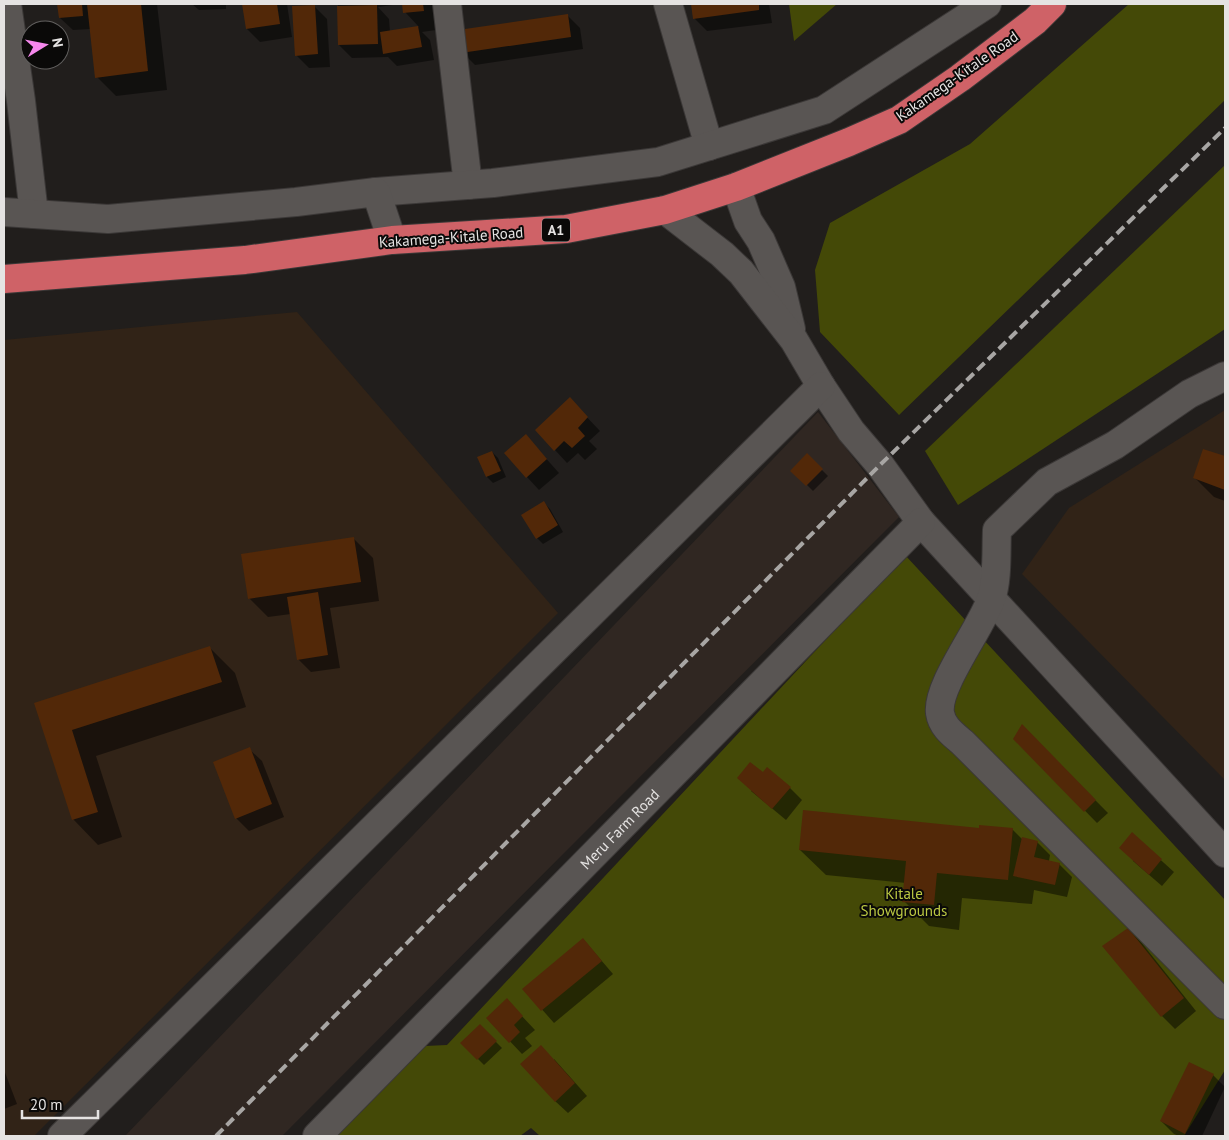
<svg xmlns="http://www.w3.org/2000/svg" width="1229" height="1140" font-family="'PT Sans',sans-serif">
<rect width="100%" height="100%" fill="#211e1c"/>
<polygon fill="#302722" points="818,412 899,517 282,1136 125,1136"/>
<g fill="#312317">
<polygon points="297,312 558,613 34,1136 4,1136 4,340"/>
<polygon points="1225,410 1225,780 1022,574 1069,508"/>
</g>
<g fill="#444907">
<polygon points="789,4 837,4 794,41"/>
<polygon points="1129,4 1225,4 1225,100 899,415 820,332 815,270 830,223 970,144"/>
<polygon points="1225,165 1225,329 958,505 925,451"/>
<polygon points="905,555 1225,900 1225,1070 1184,1136 540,1136 531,1128 520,1136 334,1136 425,1046 447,1045"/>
</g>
<g fill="#0007">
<polygon points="59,4 157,4 167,90 116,96 97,77 91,29 73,30 60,18"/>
<polygon points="192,4 226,4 226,9 199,10"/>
<polygon points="243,4 287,4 292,37 260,42 247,29"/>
<polygon points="337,4 400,4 378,7 389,19 390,32 419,27 405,12 404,4 440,4 443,29 422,32 430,40 434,60 397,66 388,57 352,58 339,45 338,5"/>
<polygon points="692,4 769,4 772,23 707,31 694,18"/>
<polygon points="314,6 327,19 330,67 309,68 296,55"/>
<polygon points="567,15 580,28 583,49 475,65 462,52"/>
<polygon points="582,412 600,431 589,441 597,449 585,460 578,453 567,463 555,450"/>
<polygon points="526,436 559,473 539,490 527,477"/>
<polygon points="1204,450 1225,458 1225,501 1214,497 1195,478"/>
<polygon points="492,452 498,458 506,477 493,483 487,477 479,458"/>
<polygon points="807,455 828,476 813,491 792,470"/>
<polygon points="544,503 550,509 563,532 543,544 537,538"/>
<polygon points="354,539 373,558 379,601 330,608 340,668 311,672 298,659 291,614 268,617 249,598"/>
<polygon points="210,648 235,673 246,707 96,756 122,837 98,845 73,819 35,704"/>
<polygon points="1022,726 1108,813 1097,823 1015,739"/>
<polygon points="249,749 262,761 284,817 249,831 236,818"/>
<polygon points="763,774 790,788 802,800 786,820 751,791"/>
<polygon points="980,829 1012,829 1022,839 1037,842 1050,855 1049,861 1059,864 1072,877 1067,897 1034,890 1032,904 962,898 959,930 929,926 904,901 906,883 826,875 800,850"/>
<polygon points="1132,834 1174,872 1162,886 1133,861"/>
<polygon points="1128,929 1141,942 1196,1011 1175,1029 1162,1016 1104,946"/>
<polygon points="583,939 613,974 554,1023 524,989"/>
<polygon points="519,1013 535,1030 525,1038 532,1046 522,1054 488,1018"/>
<polygon points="480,1026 502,1048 484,1065 462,1043"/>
<polygon points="554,1059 587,1096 568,1113 555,1101"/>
<polygon points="1190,1064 1213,1075 1225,1087 1202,1136 1179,1136 1174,1134 1161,1121"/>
<polygon points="4,1070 17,1104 4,1109"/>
</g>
<g fill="#522808">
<polygon points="57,4 82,4 83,16 59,18"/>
<polygon points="87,4 141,4 148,71 95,78"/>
<polygon points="242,4 277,4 280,24 246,29"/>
<polygon points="402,4 423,4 424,11 403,13"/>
<polygon points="691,4 759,4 759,10 693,19"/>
<polygon points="315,5 318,54 295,56 292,6"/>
<polygon points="377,5 378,44 338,45 337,6"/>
<polygon points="568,14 571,37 461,53 458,30"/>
<polygon points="418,26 422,47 383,54 380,32"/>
<polygon points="570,397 588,417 578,428 585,436 572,448 564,441 554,451 535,430"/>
<polygon points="526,434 547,459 526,478 504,453"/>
<polygon points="1203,449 1225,456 1225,490 1193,478"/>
<polygon points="492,451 501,471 486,477 477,457"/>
<polygon points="807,453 823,469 806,486 790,471"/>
<polygon points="544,501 558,525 536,539 521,515"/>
<polygon points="354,537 361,582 248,599 241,554"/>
<polygon points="318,592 328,655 297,660 287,597"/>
<polygon points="210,646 222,682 72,730 98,812 72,820 34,703"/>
<polygon points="1022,724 1096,800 1084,812 1013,739"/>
<polygon points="250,747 272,804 235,819 213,762"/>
<polygon points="750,762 763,772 767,767 791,787 772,809 737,778"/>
<polygon points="803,810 979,828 979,825 1013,828 1008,880 937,873 934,905 902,902 906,861 799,850"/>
<polygon points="1132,832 1162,859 1149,875 1119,848"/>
<polygon points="1022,837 1038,841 1034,857 1060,863 1055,885 1013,876"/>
<polygon points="1128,928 1184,998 1161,1017 1102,946"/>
<polygon points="583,938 602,961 541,1011 522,989"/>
<polygon points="507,998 523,1016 514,1025 520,1032 509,1043 486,1018"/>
<polygon points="480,1024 497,1041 477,1060 460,1043"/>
<polygon points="541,1045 575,1083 555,1102 520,1064"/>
<polygon points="1189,1062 1214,1074 1185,1134 1160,1121"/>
</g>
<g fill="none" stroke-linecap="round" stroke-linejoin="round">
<defs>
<g id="minor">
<polyline points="7,4 21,101 34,214"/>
<polyline points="447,4 468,185"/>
<polyline points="668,4 709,146"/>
<polyline points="736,187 748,221 761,241 774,271 781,287 791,329"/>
<polyline points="376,192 493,183 658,162 824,110 987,4"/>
<polyline points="665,210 722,254 741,272 794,340 821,386 851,431 880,465 921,522 1225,853"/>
<polyline points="4,212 108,219 296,202 376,192 392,240"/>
<path d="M 1225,376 L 1189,394 L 1115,445 L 1047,482 L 997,530 C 996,550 998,580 991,599 C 982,627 936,686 940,713 C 942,727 954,735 963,743 L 1225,1005"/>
<polyline points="62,1136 821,386"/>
<path id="s1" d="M 317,1136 L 921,522"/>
</g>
<polyline id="highway" points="4,279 245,260 392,240 566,229 665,210 736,187 849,142 899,120 960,78 1035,21 1052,4"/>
</defs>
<use href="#minor" stroke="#3b3837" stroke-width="30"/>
<use href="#highway" stroke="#3b3837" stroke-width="30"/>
<use href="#minor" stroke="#595553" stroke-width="28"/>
<use href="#highway" stroke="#cf6267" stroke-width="28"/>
<polyline stroke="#a8a6a4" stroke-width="4" stroke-dasharray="10 5" stroke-linecap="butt" points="216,1136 880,465 1225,128"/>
</g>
<g text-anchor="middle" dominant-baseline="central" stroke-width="4" stroke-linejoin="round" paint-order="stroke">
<rect fill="#0a0908" stroke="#a3a2a1" stroke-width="1" x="542" y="218.5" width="28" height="23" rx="4"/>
<g font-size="14" font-weight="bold" fill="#e5e3e2">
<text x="556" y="230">A1</text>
</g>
<g font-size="15" fill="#e5e3e2" stroke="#0a0908">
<text transform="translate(957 76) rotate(-35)">Kakamega-Kitale Road</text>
<text transform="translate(451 237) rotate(-4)">Kakamega-Kitale Road</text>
<text stroke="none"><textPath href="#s1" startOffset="431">Meru Farm Road</textPath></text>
</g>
<g font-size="15" fill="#bcc943" stroke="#0a0908">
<text x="904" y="893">Kitale<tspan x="904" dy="17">Showgrounds</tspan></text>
</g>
</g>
<rect width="1229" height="1140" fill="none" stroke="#e5e3e2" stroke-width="10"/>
<g transform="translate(45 45) rotate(80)"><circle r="24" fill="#0a0908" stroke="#62605f"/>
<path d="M0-4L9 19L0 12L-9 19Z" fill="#f688ed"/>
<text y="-8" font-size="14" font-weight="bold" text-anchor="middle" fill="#e5e3e2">N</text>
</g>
<path d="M22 1110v8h76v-8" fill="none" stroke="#e5e3e2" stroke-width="2.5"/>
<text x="30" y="1110" font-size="15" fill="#e5e3e2" stroke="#0a0908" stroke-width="4" paint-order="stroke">20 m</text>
</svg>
